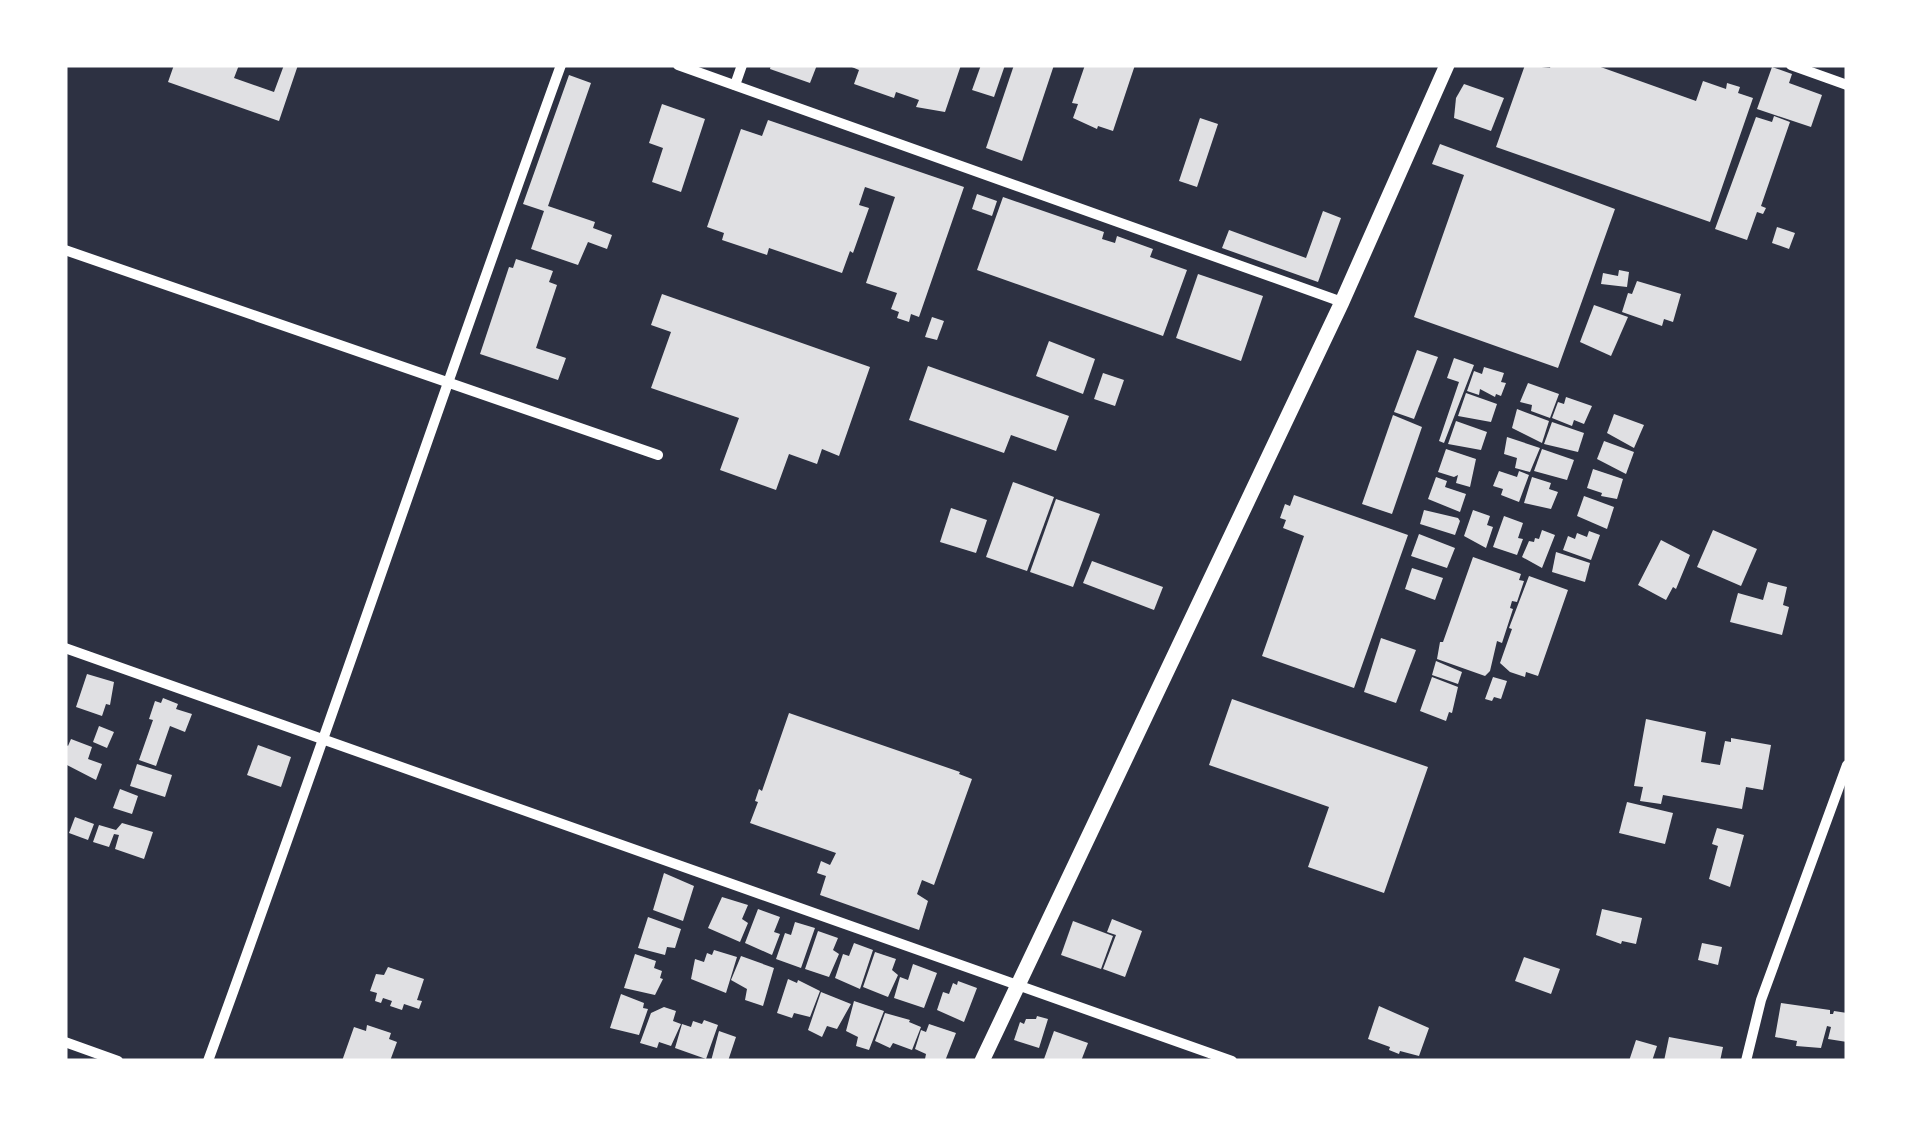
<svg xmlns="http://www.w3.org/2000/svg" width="1912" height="1126" font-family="'Sofia Sans Condensed',sans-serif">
<rect width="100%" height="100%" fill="#2d3142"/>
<g fill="#e0e0e3">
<polygon points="174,65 239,65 234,78 274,92 284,65 298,65 279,121 168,82"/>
<polygon points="771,65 817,65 810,83 770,69"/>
<polygon points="847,65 961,65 945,112 916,107 919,100 896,92 894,98 854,84 859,70"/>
<polygon points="981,65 1005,65 994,97 972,90"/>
<polygon points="1014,65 1054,65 1022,161 986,148"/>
<polygon points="1085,65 1135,65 1113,131 1098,126 1097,129 1073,118 1078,104 1072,103"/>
<polygon points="1525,65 1550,68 1551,65 1595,65 1696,101 1703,81 1726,89 1727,83 1740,87 1738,93 1753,98 1710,222 1496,147"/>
<polygon points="1772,67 1792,74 1789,83 1822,95 1811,127 1757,109"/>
<polygon points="569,75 591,83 548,206 595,222 593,228 612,235 607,249 588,242 578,265 531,249 544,211 523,204"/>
<polygon points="1464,84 1504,98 1491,131 1454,118 1456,98"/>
<polygon points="662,104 705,119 681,192 652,182 663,148 649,143"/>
<polygon points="1774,116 1790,122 1761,206 1766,208 1763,214 1757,212 1747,240 1715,229 1756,117 1772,122"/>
<polygon points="1200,118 1218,124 1197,187 1179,181"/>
<polygon points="768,120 964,187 919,317 911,314 909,322 897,318 899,312 891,309 897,293 866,283 895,197 865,187 859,205 869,208 853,253 850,251 842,273 769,248 767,255 722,240 724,233 707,227 741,129 762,136"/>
<polygon points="1440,144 1615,209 1558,368 1414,317 1464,175 1432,164"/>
<polygon points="977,194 997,201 992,216 972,209"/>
<polygon points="1003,197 1104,232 1102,239 1115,243 1117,236 1153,249 1150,257 1187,270 1163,336 977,270"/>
<polygon points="1323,211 1341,218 1318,282 1222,248 1229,230 1306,258"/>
<polygon points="1777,227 1795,233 1789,249 1772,243"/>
<polygon points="516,259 553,271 549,282 557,285 536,348 566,358 558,380 480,354 509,267 513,268"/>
<polygon points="1619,270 1629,272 1627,287 1601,284 1603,273 1618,276"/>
<polygon points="1198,274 1263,296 1241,361 1176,338"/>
<polygon points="1637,281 1681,294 1673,322 1664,319 1662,326 1622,312 1628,293 1632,294"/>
<polygon points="662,294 870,367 839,456 822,449 817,464 789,454 776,490 720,470 739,418 651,388 671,332 651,325"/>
<polygon points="1594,305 1628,317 1611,356 1580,342"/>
<polygon points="932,317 944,321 937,340 925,337"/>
<polygon points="1049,341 1095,359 1083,394 1036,376"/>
<polygon points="1417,350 1438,357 1414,419 1394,412"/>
<polygon points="1454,358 1474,365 1444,443 1439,441 1459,382 1447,378"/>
<polygon points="928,366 1069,416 1056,451 1011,435 1004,453 909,420"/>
<polygon points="1484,367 1504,373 1501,382 1506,383 1501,396 1496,394 1495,397 1480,389 1479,395 1467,391 1474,371 1482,374"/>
<polygon points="1103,373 1124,380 1115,406 1094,399"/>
<polygon points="1528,383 1559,394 1550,418 1531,411 1532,405 1520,402"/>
<polygon points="1466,393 1497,404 1491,422 1458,416"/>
<polygon points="1566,397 1592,406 1584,424 1574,420 1572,426 1552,418 1558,402 1564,404"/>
<polygon points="1517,409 1549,421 1542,443 1512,428"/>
<polygon points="1614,414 1644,425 1634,448 1607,433"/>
<polygon points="1393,415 1422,427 1392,514 1362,504"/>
<polygon points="1456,421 1487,432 1481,450 1448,444"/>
<polygon points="1552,422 1584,433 1578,452 1544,444"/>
<polygon points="1507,437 1540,448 1530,472 1515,468 1517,458 1504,454"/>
<polygon points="1604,441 1634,452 1626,474 1597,459"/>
<polygon points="1446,449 1476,459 1470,487 1456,483 1458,475 1454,477 1438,472"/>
<polygon points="1542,449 1574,460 1567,480 1534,471"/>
<polygon points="1593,469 1623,479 1617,499 1601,496 1602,493 1587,488"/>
<polygon points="1499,471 1517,477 1519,471 1529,475 1519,502 1501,495 1503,489 1493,486"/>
<polygon points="1436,477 1447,481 1445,487 1466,494 1460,512 1428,499"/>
<polygon points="1532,477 1551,483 1549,489 1558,492 1551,509 1524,503"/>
<polygon points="1013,482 1054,497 1027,571 986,557"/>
<polygon points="1294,495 1408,535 1354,688 1262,656 1304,536 1283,528 1286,520 1280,518 1285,504 1290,506"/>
<polygon points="1584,496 1614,507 1607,529 1577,516"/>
<polygon points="1056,499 1100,514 1073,587 1030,572"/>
<polygon points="951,508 987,520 976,553 940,542"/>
<polygon points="1424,510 1458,518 1460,521 1455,535 1420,524"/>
<polygon points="1473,510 1490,516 1487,525 1493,527 1486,548 1464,536"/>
<polygon points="1504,516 1523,523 1518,538 1523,539 1517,555 1493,547"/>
<polygon points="1542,530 1555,535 1542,568 1522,557 1529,541 1534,542 1535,538 1539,539"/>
<polygon points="1713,530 1757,549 1741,586 1697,567"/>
<polygon points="1589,531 1600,535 1591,560 1563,550 1568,536 1575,539 1577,533 1587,537"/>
<polygon points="1419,534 1455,548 1447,568 1411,556"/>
<polygon points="1661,540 1690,555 1676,589 1673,587 1666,600 1638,585"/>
<polygon points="1556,552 1590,563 1585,582 1552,572"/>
<polygon points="1473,557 1521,574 1519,580 1524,581 1517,602 1512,601 1510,608 1513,609 1502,643 1497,641 1490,671 1485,676 1437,659 1440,642 1443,642"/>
<polygon points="1092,561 1163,587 1154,610 1083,583"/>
<polygon points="1412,568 1443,578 1435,600 1405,589"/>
<polygon points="1529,576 1568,590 1538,676 1526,672 1525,677 1510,672 1500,663 1512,629 1509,628"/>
<polygon points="1768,582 1787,587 1783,605 1789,607 1782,635 1730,622 1738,593 1763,600"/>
<polygon points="1381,638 1416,650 1396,703 1364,692"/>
<polygon points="1436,661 1462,672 1458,684 1432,675"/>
<polygon points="87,674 114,682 110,705 106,704 102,716 76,707"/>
<polygon points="1432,677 1458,687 1452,713 1449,712 1446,721 1420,711"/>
<polygon points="1493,677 1507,681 1501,699 1494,697 1492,701 1485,699"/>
<polygon points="163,698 178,704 176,709 192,714 185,732 170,726 156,766 139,760 153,720 149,719 155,701 161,703"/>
<polygon points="1232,699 1428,767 1384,893 1308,867 1329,807 1209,765"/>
<polygon points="789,713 960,772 959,774 972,779 934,885 922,880 917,894 928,901 919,930 820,895 826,876 817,873 821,861 830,865 836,853 750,823 758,802 755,801 759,789 762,791"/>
<polygon points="1646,719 1706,732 1701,762 1720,765 1725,741 1731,742 1731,738 1771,745 1763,790 1746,787 1742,809 1663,795 1661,804 1640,801 1643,787 1634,786"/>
<polygon points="99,726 114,732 107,748 93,742"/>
<polygon points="71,739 92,747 88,759 102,764 96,780 65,764 65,744 68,746"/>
<polygon points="258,745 291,757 281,787 247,775"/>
<polygon points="137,764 172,775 165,797 130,786"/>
<polygon points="120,789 138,796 132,814 113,808"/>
<polygon points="1627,802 1673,813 1665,844 1619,833"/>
<polygon points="75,817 94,824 88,840 69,833"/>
<polygon points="122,823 153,832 144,859 115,849 119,835 114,834 109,847 93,842 99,825 116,830"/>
<polygon points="1717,828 1744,835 1730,887 1709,879 1718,846 1712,844"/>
<polygon points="664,873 694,886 683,921 653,910"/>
<polygon points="722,897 748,905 742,919 748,923 740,942 708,928"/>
<polygon points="758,909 780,917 774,932 780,934 772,955 745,943"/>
<polygon points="1602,909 1642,918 1636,944 1622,941 1621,944 1596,935"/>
<polygon points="648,917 681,929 675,948 667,947 665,955 638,948"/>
<polygon points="1112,919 1142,931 1125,977 1103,969 1116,935 1107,932"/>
<polygon points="1073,921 1113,936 1101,969 1061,955"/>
<polygon points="795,922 815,928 801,968 776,959 785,933 791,935"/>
<polygon points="818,931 838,938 833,950 839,954 829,977 805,969"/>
<polygon points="854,943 873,950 860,989 835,978 843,954 849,956"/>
<polygon points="1702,943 1722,947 1718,965 1698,960"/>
<polygon points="714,950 737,957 726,993 691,979 695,959 704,962 707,953 712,955"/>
<polygon points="875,952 896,959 892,970 898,975 888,997 863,987"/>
<polygon points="635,954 656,961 654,968 662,971 660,978 663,979 655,995 624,988"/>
<polygon points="741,956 774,968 763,1006 745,1000 747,989 731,980"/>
<polygon points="1524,957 1560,969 1551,994 1515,981"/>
<polygon points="913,964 937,973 924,1008 894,998 900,977 908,980"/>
<polygon points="388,967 424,979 417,1000 422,1001 419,1009 404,1004 402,1010 390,1006 392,1001 383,998 381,1003 375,1001 377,993 370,991 376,974 384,975"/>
<polygon points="788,979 797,983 798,980 820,991 810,1017 794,1013 792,1018 777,1013"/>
<polygon points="958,981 977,988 964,1022 937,1010 943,992 949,994 953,983 957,985"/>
<polygon points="821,992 851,1004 837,1029 827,1026 822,1037 808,1030"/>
<polygon points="621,994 644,1003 643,1008 648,1009 639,1035 610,1028"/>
<polygon points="854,1001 884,1011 869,1050 856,1046 858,1037 846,1031"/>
<polygon points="1781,1003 1830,1010 1830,1014 1833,1014 1834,1011 1847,1013 1847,1042 1828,1039 1831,1027 1827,1026 1821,1048 1796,1046 1797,1041 1775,1037"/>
<polygon points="1379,1006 1429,1028 1419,1056 1400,1051 1399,1054 1389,1050 1390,1047 1368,1039"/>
<polygon points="664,1007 676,1011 673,1021 681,1024 671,1046 659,1042 657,1048 640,1043 651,1013"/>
<polygon points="885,1013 910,1020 909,1022 921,1027 912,1050 893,1043 890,1048 875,1041"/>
<polygon points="1037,1016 1048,1019 1039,1048 1014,1040 1020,1022 1024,1024 1026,1019 1036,1019"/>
<polygon points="704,1020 718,1025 706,1059 675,1048 682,1024 691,1027 693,1021 702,1024"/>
<polygon points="929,1024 956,1033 945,1061 925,1059 926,1054 915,1049 921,1030 926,1032"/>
<polygon points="367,1025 391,1033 389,1039 397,1042 390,1061 342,1061 354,1027 366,1031"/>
<polygon points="719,1031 736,1037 728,1061 711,1061"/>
<polygon points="1054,1031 1088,1043 1081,1061 1044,1059"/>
<polygon points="1669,1037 1723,1047 1720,1061 1664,1061"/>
<polygon points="1636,1040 1657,1046 1652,1061 1629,1061"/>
</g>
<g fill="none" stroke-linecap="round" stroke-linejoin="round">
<g stroke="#fff" stroke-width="10">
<polyline points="678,65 1342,302"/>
<polyline points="1791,65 1847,85"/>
<polyline points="735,85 742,65"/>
<polyline points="65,250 658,455"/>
<polyline points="65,648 1232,1061"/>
<polyline points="65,1042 118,1061"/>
<path d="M 208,1061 C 329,730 441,396 561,65"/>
<polyline points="1746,1061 1761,1000 1847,765"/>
</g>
<polyline stroke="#fff" stroke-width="15" points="982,1061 1342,302 1447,65"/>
</g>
<rect width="1912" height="1126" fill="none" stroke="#ffffff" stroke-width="135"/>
</svg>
